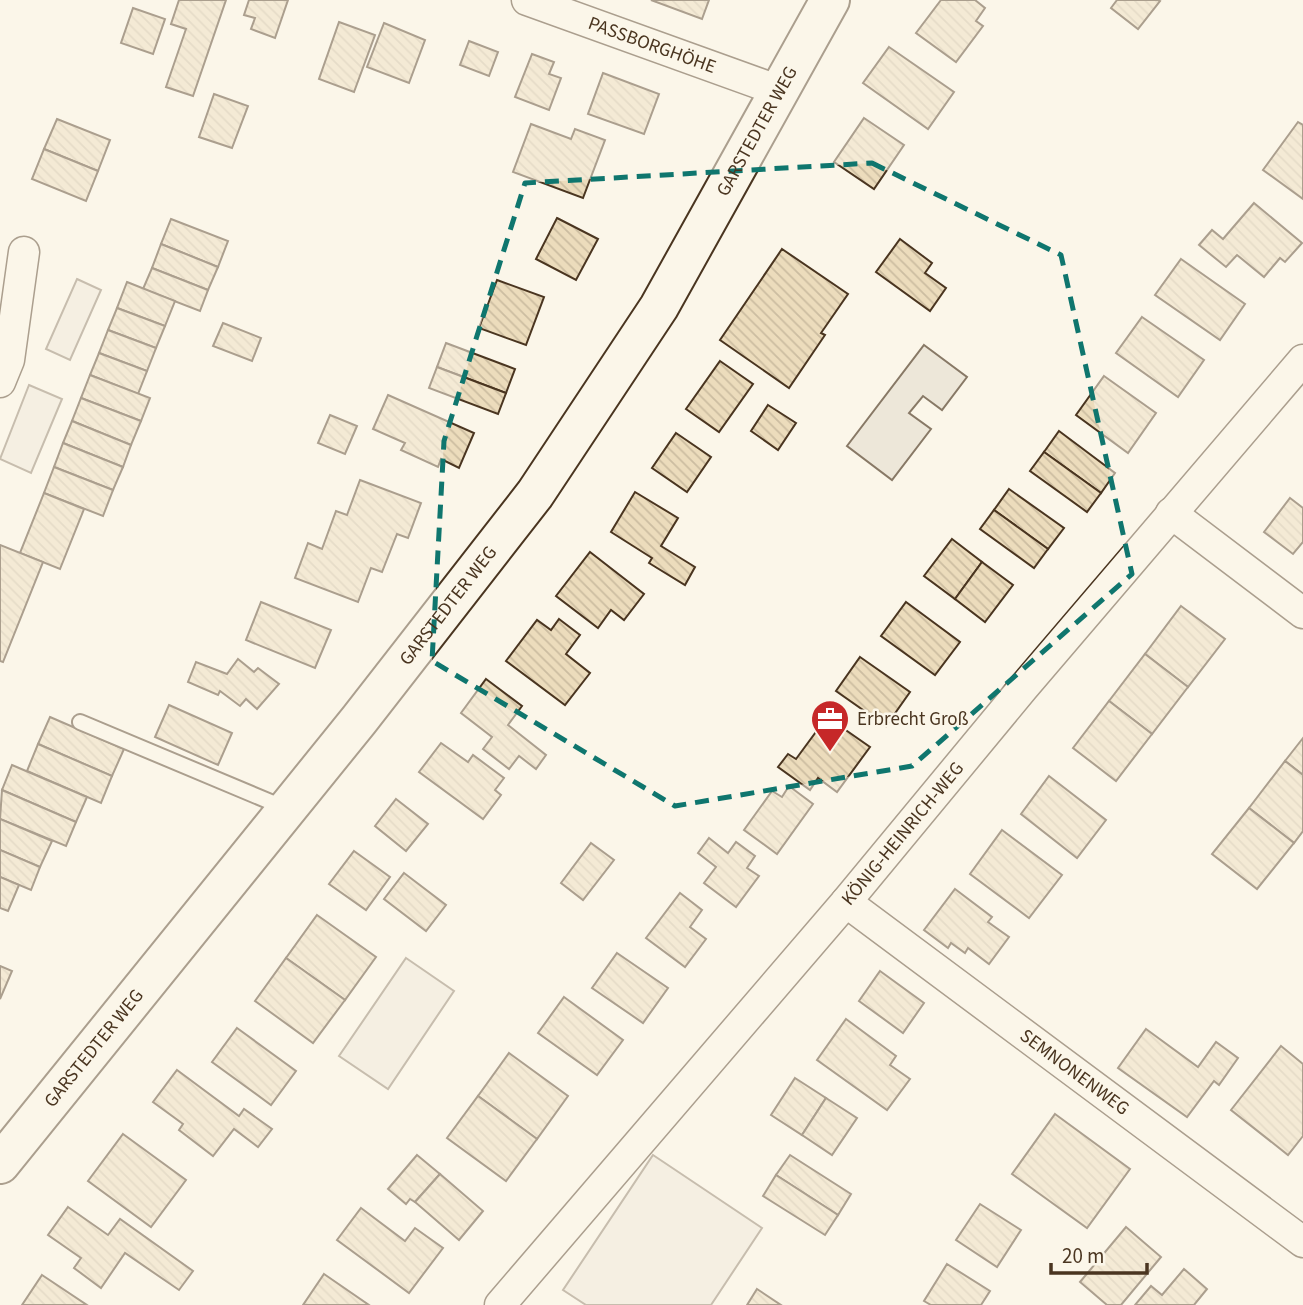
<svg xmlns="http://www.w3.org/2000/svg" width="1303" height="1305" font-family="'Source Sans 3',sans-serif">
<defs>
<pattern id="building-back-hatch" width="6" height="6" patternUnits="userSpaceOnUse" patternTransform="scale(1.75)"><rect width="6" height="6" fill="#ecdcbc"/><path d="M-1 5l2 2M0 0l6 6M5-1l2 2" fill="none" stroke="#ccbda1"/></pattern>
</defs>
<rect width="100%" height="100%" fill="#fbf6e9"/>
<g fill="#ede7d9" stroke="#887966" stroke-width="2">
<polygon points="77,279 101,290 70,360 46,349"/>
<polygon points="924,345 967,377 942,410 923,396 909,413 931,429 892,480 847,446"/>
<polygon points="29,385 62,399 31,473 0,459"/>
<polygon points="406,958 454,991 388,1089 339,1056"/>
<polygon points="653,1155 762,1228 711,1305 586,1305 563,1290"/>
</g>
<g fill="url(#building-back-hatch)" stroke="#4a3520" stroke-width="2">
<polygon points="179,0 226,0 193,96 166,87 186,29 171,24"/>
<polygon points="249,0 288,0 275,38 251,29 255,18 244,15"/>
<polygon points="651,0 709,0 702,19"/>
<polygon points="941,0 975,0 985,8 976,21 983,26 956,62 916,33"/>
<polygon points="1117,0 1158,0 1160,1 1138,29 1111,8"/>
<polygon points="133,8 165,19 153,54 121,43"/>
<polygon points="339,22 375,35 354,92 319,79"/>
<polygon points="384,23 425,40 409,83 367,67"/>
<polygon points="469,41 498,52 489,76 460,65"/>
<polygon points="889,47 954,92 928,129 863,83"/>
<polygon points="532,54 554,62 549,74 561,78 549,110 515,97"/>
<polygon points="603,73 659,94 644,134 588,114"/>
<polygon points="214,94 248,106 232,148 199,137"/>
<polygon points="864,118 904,145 874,189 834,162"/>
<polygon points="57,119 110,140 98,171 44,149"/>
<polygon points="1298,122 1303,125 1303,199 1263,170"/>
<polygon points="531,124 571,139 575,129 605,140 583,198 513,172"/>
<polygon points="44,149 98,171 86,201 32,179"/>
<polygon points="1254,203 1302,243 1285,262 1280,258 1264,277 1237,255 1226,267 1199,245 1212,230 1223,239"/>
<polygon points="557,218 598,239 576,280 536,259"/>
<polygon points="171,219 228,241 218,267 161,244"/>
<polygon points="900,239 932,263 925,273 946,288 930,311 876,272"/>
<polygon points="161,244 218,267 208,290 152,268"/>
<polygon points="782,249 848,294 821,333 825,335 789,388 720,340"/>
<polygon points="1181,259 1245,304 1220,340 1155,295"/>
<polygon points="152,268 208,290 200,311 143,289"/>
<polygon points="497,280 544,297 526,345 479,328"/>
<polygon points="127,282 175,301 165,326 117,308"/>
<polygon points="117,308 165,326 156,348 108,330"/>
<polygon points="1142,317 1204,360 1178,397 1116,353"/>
<polygon points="223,323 261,338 252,361 213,346"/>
<polygon points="108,330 156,348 147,371 99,353"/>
<polygon points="446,343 515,369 506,393 437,367"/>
<polygon points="99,353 147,371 138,394 90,375"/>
<polygon points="720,361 753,384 719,432 686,409"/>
<polygon points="437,367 506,393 498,414 429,388"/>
<polygon points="90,375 150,398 141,421 81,398"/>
<polygon points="1104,376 1156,413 1128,453 1076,415"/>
<polygon points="388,395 474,433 459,468 441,459 438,467 401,450 405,443 373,429"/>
<polygon points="81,398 141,421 131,445 72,421"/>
<polygon points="768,405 796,423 778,450 751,431"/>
<polygon points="330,415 357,426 345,454 318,443"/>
<polygon points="72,421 131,445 123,467 63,443"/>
<polygon points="1059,431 1115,473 1101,493 1044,452"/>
<polygon points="676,433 711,457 687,492 652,468"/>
<polygon points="63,443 123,467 113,490 54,467"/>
<polygon points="1044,452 1101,493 1087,512 1030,471"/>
<polygon points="54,467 113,490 103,516 44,493"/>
<polygon points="360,480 421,503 408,538 397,534 382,572 371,568 358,602 295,578 308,543 322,549 336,511 347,515"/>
<polygon points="1009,489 1064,528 1048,549 994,510"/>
<polygon points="635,492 678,518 661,546 695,567 685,585 649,563 652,558 611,532"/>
<polygon points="44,493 84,509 60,569 20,553"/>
<polygon points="1290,498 1303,508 1303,542 1293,554 1264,532"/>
<polygon points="994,510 1048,549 1034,568 980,529"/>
<polygon points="952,539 982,562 955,599 924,576"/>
<polygon points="0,545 43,562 3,662 0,661"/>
<polygon points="590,552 644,594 624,620 611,610 598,628 556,596"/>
<polygon points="982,562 1013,585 985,622 955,599"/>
<polygon points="261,602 331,630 315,668 246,640"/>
<polygon points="906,602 960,642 935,675 881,636"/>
<polygon points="1181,606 1225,639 1188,687 1145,654"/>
<polygon points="559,619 580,635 566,654 590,673 565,705 506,661 537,620 551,630"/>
<polygon points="1145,654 1188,687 1152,734 1109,701"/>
<polygon points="860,657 910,692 886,726 836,691"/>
<polygon points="238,659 254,672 258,668 279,684 257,709 246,699 240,706 220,691 218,695 188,682 196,662 227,674"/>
<polygon points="486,679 522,706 508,725 546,755 536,769 519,756 509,769 483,749 492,737 461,713"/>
<polygon points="1109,701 1152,734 1116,781 1073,748"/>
<polygon points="169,705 232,733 218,765 155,737"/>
<polygon points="50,717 124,749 112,776 38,744"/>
<polygon points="827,717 870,747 837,792 818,778 810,790 778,767 788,754 796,759"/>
<polygon points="1303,738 1303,775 1285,761"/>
<polygon points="441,743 468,762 473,755 504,778 495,790 501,795 483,819 419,772"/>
<polygon points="38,744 112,776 101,803 27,771"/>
<polygon points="1285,761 1303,775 1303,831 1294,843 1249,808"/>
<polygon points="12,765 87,797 76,822 2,790"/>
<polygon points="1049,776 1106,820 1077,858 1021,814"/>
<polygon points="789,786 813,804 777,854 744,830 772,791 782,797"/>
<polygon points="2,790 76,822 66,846 0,819"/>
<polygon points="396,799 428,824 406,851 375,826"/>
<polygon points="1249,808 1294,843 1257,889 1212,854"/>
<polygon points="0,819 52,841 40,867 0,850"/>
<polygon points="1002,830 1062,875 1029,918 970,874"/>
<polygon points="709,838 728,853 736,842 755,856 747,868 759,876 736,907 704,883 716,867 698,853"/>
<polygon points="591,843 614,860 583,900 561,883"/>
<polygon points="0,850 40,867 31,890 0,877"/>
<polygon points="354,851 390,877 366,910 329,884"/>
<polygon points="404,873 446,905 426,931 384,899"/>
<polygon points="0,877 19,885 8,911 0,908"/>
<polygon points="955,889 992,917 988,922 1009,937 989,964 968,948 965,953 951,943 948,948 924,930"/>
<polygon points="680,893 702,910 690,927 706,939 685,967 646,938"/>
<polygon points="317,915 376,957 345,1000 286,958"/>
<polygon points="617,953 668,988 643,1023 592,988"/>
<polygon points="286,958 345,1000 313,1043 255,1001"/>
<polygon points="0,966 12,971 0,999"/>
<polygon points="880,971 924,1003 903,1033 859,1001"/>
<polygon points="564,997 623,1040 597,1075 538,1033"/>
<polygon points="846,1019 896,1056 890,1065 910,1079 887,1110 817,1060"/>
<polygon points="237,1028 296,1071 271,1105 212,1062"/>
<polygon points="1146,1029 1198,1067 1216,1042 1238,1058 1219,1085 1214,1081 1187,1117 1118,1068"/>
<polygon points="1281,1046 1303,1064 1303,1136 1288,1155 1231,1110"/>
<polygon points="509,1053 568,1096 537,1139 478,1096"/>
<polygon points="177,1070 239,1116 244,1109 272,1129 258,1147 234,1129 213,1156 179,1130 183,1124 153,1102"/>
<polygon points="795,1078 826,1098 802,1135 771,1115"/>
<polygon points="478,1096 537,1139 506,1181 447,1138"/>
<polygon points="826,1098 857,1118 832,1155 802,1135"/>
<polygon points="1055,1114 1130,1169 1087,1228 1012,1174"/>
<polygon points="123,1134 186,1180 151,1227 88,1181"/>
<polygon points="417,1155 440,1174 415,1202 410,1199 406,1204 388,1189"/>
<polygon points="790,1155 851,1194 838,1215 776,1175"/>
<polygon points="440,1174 483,1211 459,1240 415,1202"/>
<polygon points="776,1175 838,1215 825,1235 763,1196"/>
<polygon points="980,1204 1021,1230 997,1267 956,1240"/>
<polygon points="68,1207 108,1235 120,1219 193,1271 179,1290 125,1253 101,1288 74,1268 81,1258 48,1235"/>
<polygon points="361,1208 405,1241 415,1228 443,1248 409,1293 337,1240"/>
<polygon points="1126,1227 1161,1257 1121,1305 1107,1305 1080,1282"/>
<polygon points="947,1264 990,1291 981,1305 931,1305 924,1301"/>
<polygon points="1184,1269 1207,1289 1194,1305 1135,1305 1151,1286 1162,1295"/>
<polygon points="324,1274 369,1305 303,1305"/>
<polygon points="42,1275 87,1305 22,1305"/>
<polygon points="757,1289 781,1305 747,1305"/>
</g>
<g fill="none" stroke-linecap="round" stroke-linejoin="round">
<defs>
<polyline id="service" points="80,722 285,808"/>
<g id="minor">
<path id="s1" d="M 527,0 L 777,90"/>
<polyline points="0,382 9,360 24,252"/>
<polyline points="1171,513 1303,613"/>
<path id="s2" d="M 846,902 L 1303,1242"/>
<path id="s3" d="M 500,1305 L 846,902 L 1023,688 L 1303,360"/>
</g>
<g id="secondary">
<path id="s4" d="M 0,1164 L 359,720 L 535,494 L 659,307 L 830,0"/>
</g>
</defs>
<use href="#service" stroke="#4a3520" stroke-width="18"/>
<use href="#minor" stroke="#4a3520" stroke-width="33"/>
<use href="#secondary" stroke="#4a3520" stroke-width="42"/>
<use href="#service" stroke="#fbf6e9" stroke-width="14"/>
<use href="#minor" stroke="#fbf6e9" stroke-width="30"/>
<use href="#secondary" stroke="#fbf6e9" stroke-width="38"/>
</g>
<path d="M0 0H1303V1305H0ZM 872,163 L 1061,255 L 1132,574 L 912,766 L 675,806 L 432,661 L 444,441 L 525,183 Z" fill="#fbf6e9" fill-opacity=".55" fill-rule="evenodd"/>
<path fill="none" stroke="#0f766e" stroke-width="5" stroke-dasharray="14 9" stroke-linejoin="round" d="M 872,163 L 1061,255 L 1132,574 L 912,766 L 675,806 L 432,661 L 444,441 L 525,183 Z"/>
<defs>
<symbol id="office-pin" viewBox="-11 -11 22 30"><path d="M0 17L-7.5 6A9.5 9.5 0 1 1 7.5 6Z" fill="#c62828" stroke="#fbf6e9"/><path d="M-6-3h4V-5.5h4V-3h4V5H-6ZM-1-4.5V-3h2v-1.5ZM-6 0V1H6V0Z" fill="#fff"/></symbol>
</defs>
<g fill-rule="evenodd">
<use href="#office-pin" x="808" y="697" width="44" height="60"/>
</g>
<g text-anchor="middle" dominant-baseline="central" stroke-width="5" stroke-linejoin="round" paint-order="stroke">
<g font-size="19" fill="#4a3520" stroke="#fbf6e9">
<text stroke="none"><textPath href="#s1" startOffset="133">PASSBORGHÖHE</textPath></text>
<text stroke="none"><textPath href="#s4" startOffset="1283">GARSTEDTER WEG</textPath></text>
<text stroke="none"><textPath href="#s4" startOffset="716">GARSTEDTER WEG</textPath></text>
<text stroke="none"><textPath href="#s3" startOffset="620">KÖNIG-HEINRICH-WEG</textPath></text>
<text stroke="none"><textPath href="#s4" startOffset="149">GARSTEDTER WEG</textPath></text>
<text stroke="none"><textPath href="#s2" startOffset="285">SEMNONENWEG</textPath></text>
</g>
<g font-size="19" fill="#4a3520" stroke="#fbf6e9" text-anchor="start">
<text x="857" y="719">Erbrecht Groß</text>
</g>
</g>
<path d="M1051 1263v10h96v-10" fill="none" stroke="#4a3520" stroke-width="3.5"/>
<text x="1062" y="1263" font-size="21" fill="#4a3520" stroke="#fbf6e9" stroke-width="5" paint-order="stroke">20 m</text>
</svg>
